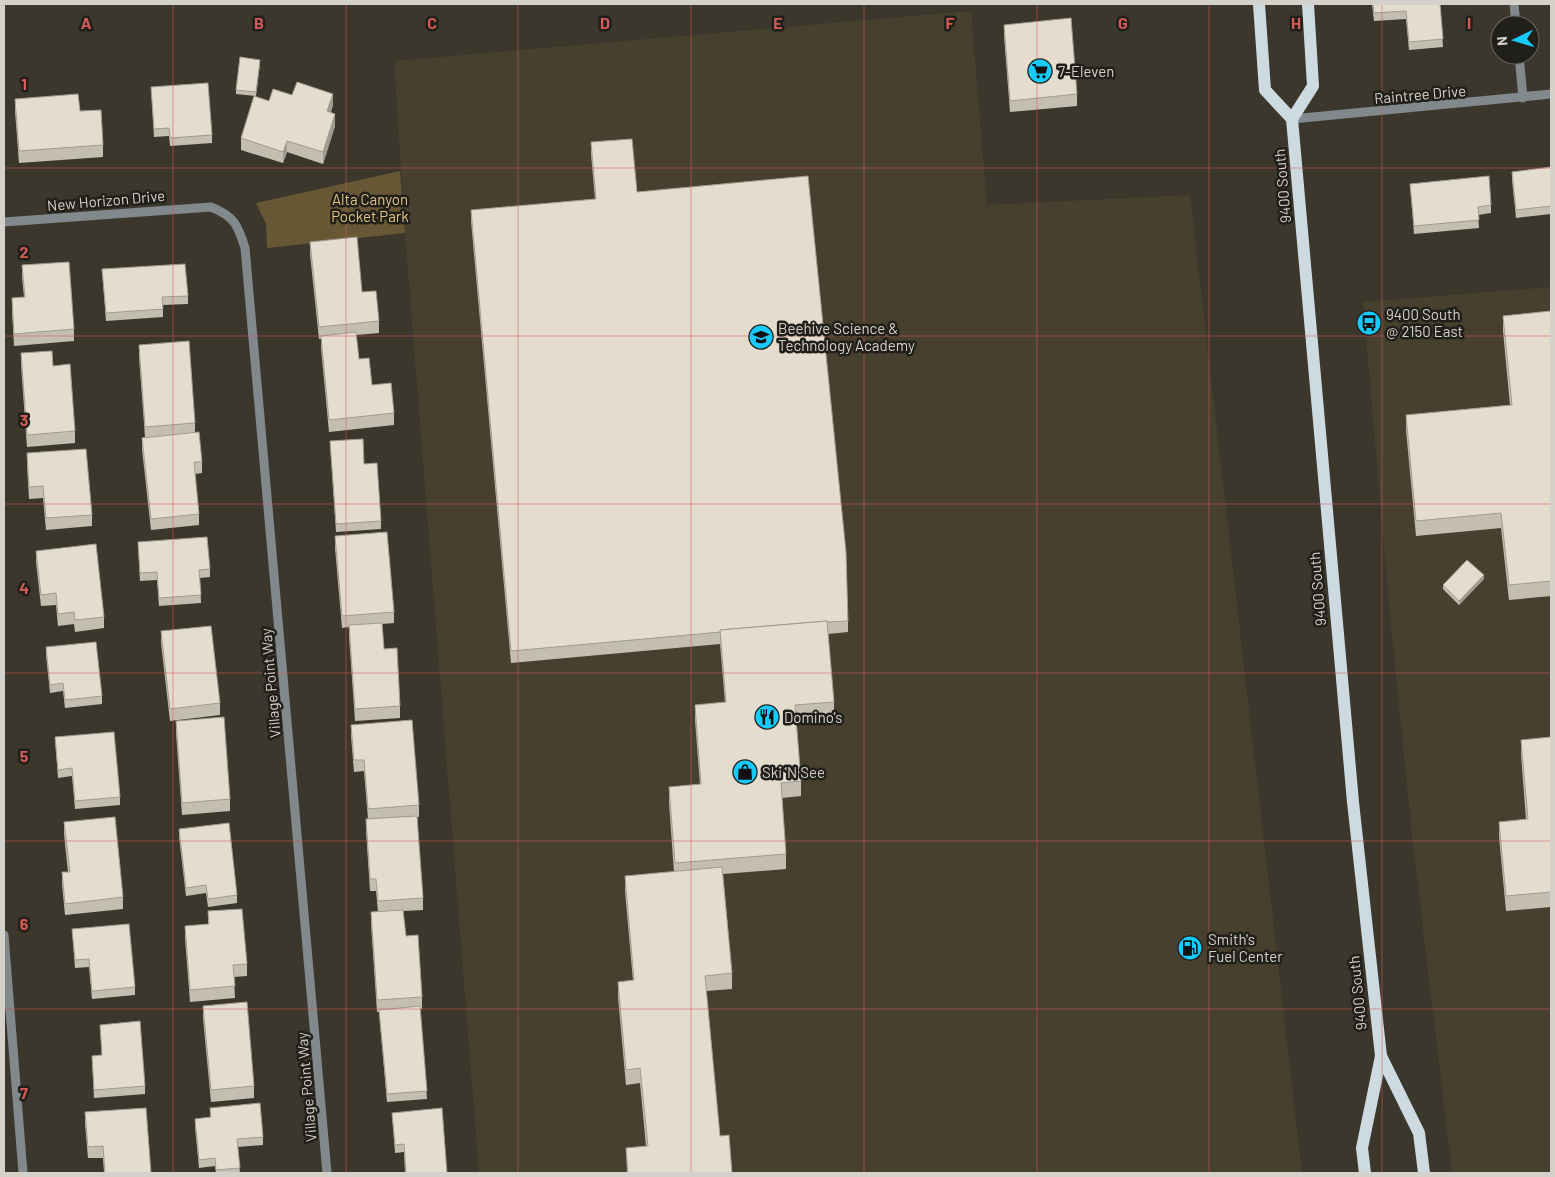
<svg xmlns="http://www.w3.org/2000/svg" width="1555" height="1177" font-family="Barlow,sans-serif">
<rect width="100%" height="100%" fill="#3c372c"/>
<g fill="#48402f">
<polygon points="971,11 987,205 1190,195 1302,1173 479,1173 405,233 394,61"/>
<polygon points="1551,287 1551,1173 1452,1173 1413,844 1390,616 1363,302"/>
</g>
<polygon fill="#675735" points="400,171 405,233 267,248 266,224 256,203"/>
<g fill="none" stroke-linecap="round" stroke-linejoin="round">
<g stroke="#82898c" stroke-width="9">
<polyline points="1514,4 1516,25"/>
<polyline points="1519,55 1523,98"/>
<polyline points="1292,119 1551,94"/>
<path d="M 4,222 L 211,207 C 234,216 238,225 245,248 L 327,1173"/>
<polyline points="4,935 23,1173"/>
</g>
<g stroke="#cddbe1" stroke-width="12">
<polyline points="1259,4 1265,90 1292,119 1353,802 1381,1056 1362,1148 1365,1173"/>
<polyline points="1292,119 1313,86 1308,4"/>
<polyline points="1381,1056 1419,1133 1424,1173"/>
</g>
</g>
<g fill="#c4beb2">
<polygon points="1372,4 1440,4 1443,47 1409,50 1406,19 1374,21"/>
<polygon points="1004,25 1077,94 1077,106 1010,112 1004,36"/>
<polygon points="260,64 256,96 236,94 236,90"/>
<polygon points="151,87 212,135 212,143 170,146 169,136 154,137"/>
<polygon points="292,95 333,105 331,112 335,126 323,164 287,152 283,163 241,150 241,138 269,101"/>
<polygon points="15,99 103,145 103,157 19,163 15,111"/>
<polygon points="591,142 637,192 848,621 848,632 828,634 834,702 834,717 796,720 801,781 801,796 782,798 786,854 786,869 723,874 732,973 732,989 706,991 720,1136 732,1173 627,1173 626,1148 646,1146 640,1083 626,1085 618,997 618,982 633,981 625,891 625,876 674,872 669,803 669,787 700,785 695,720 695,705 725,702 720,644 511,663 471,221 471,210 595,199 591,154"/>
<polygon points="1551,167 1551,214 1516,218 1512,180 1512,172"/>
<polygon points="1410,184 1491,205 1491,213 1478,215 1479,228 1414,234"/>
<polygon points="310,242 362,292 379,321 379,333 356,335 359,359 372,385 394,413 394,425 329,432 321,348 321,339 319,339 310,254"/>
<polygon points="22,265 74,329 74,341 14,346 12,310 12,298 24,297 22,277"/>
<polygon points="102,269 188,296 188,304 163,305 163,317 106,321"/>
<polygon points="1551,311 1551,596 1509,600 1501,528 1416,536 1406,430 1406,415 1510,405 1503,331 1503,316"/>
<polygon points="139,345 195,423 195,432 202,462 202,473 195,474 199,514 199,525 151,530 142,449 142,438 145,437 139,357"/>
<polygon points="21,353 53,366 75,431 75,443 27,447 21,365"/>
<polygon points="330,441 364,464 381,521 381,529 336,532"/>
<polygon points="27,453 92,515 92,526 46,530 43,498 29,499 27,465"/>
<polygon points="335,536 394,612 394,623 382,624 384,649 400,706 400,718 355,721 349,637 349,627 342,628 335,548"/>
<polygon points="138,542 210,569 210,577 200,578 201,603 159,606 157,580 140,581"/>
<polygon points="36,551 104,617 104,628 75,632 74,624 58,626 56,605 41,606 36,562"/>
<polygon points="1484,579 1459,605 1443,589 1443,585"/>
<polygon points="161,631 220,703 220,715 170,721 161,643"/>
<polygon points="46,647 102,696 102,704 65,708 63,691 50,693 46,655"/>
<polygon points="176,721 230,799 230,811 182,815 176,733"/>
<polygon points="351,725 419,805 419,817 417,817 423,898 423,910 403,911 406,936 422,997 422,1009 420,1009 427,1099 387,1102 379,1012 377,1012 371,924 371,912 378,912 376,891 370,891 366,831 366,819 368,819 364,771 354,772 351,736"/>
<polygon points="55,737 120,797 120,805 75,809 72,776 58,778"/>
<polygon points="1551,737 1551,907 1506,911 1499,837 1499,822 1526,819 1521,755 1521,740"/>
<polygon points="64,822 123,897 123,909 65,915 62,884 62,872 68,872 64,834"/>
<polygon points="179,829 237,895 237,903 208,907 206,893 186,896 179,837"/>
<polygon points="208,911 247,964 247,976 234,977 235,998 190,1002 185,938 185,926 208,925"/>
<polygon points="72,929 135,987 135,995 92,999 89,967 75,968"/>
<polygon points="203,1006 254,1086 254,1098 211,1102 203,1018"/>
<polygon points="100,1025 145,1086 145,1094 94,1098 92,1056 102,1055"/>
<polygon points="210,1108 263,1137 263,1145 237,1147 240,1173 216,1173 215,1166 199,1168 195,1127 195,1119 210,1117"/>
<polygon points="85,1112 151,1173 104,1173 103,1158 88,1158 85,1124"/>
<polygon points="392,1113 447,1173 405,1173 404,1152 395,1153"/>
</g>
<g fill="#a09b91">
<polygon points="333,94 333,105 327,123 327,111"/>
<polygon points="335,114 335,126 323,164 323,152"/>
<polygon points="287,141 287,152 283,163 283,152"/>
<polygon points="1484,575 1484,579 1459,605 1459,601"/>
</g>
<g fill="#e4ddcf" stroke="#a09b91">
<polygon points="1373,4 1440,4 1443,39 1409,42 1406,11 1374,13"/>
<polygon points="1071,18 1077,94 1010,101 1004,25"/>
<polygon points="240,57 260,60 256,92 236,90"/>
<polygon points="297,82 333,94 327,111 335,114 323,152 287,141 283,152 241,138 254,96 269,101 273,89 292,95"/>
<polygon points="208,83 212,135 170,138 169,128 154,129 151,87"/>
<polygon points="78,94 80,111 101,110 103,145 19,151 15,99"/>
<polygon points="632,139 637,192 808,176 846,552 848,621 827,622 827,621 720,630 721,632 511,651 471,210 596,199 591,142"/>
<polygon points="1551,167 1551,206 1516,210 1512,172"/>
<polygon points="1489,176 1491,205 1478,207 1479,220 1414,226 1410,184"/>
<polygon points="357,237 362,292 376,291 379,321 319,327 310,242"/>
<polygon points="69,262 74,329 14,334 12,298 25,297 22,265"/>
<polygon points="185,264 188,296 162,297 163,309 106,313 102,269"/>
<polygon points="1551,311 1551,581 1509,585 1501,513 1416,521 1406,415 1512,405 1503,316"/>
<polygon points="356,332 359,359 369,358 372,385 391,383 394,413 329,420 321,336"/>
<polygon points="189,341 195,423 145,427 139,345"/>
<polygon points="52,351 53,366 70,364 75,431 27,435 21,353"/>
<polygon points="199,432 202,462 194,462 199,514 151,519 142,438"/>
<polygon points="363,439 364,464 377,463 381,521 336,524 330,441"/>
<polygon points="86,449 92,515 46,518 43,486 29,487 27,453"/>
<polygon points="387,532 394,612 342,616 335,536"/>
<polygon points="207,537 210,569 199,570 201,595 159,598 157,572 140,573 138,542"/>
<polygon points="96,544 104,617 75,620 74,612 58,614 56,593 41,595 36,551"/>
<polygon points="1467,560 1484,575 1459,601 1443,585"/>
<polygon points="827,621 834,702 795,705 801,781 781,783 786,854 675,863 669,787 701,784 695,705 726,702 720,630"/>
<polygon points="382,623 384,649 397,648 400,706 355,709 349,625"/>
<polygon points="211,626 220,703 170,709 161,631"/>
<polygon points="96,642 102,696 65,700 63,683 50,685 46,647"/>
<polygon points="224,717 230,799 182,803 176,721"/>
<polygon points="412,720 419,805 368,809 364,760 354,760 351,725"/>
<polygon points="114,732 120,797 75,801 72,768 58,770 55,737"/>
<polygon points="1551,737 1551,892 1506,896 1499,822 1528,819 1521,740"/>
<polygon points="417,816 423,898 378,901 376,879 370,879 366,819"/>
<polygon points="115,817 123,897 65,904 62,872 70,872 64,822"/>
<polygon points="229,823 237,895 208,899 206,885 186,888 179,829"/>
<polygon points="722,867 732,973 705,976 720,1136 729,1135 732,1173 628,1173 626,1148 648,1146 640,1068 626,1070 618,982 634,980 625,876"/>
<polygon points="242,909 247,964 233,965 235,986 190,990 185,926 209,924 208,911"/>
<polygon points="403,910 406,936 418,935 422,997 377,1000 371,912"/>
<polygon points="129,924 135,987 92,991 89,959 75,960 72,929"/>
<polygon points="247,1002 254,1086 211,1090 203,1006"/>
<polygon points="420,1006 427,1091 387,1094 379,1010"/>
<polygon points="140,1021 145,1086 94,1090 92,1056 102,1055 100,1025"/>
<polygon points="260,1103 263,1137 237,1139 240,1168 216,1170 215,1158 199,1160 195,1119 211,1117 210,1108"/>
<polygon points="146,1108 151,1173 105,1173 103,1146 88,1147 85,1112"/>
<polygon points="442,1108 447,1173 406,1173 404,1144 395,1145 392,1113"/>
</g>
<path fill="none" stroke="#d55b59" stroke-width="1" stroke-opacity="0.55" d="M 173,4 L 173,1173M 346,4 L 346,1173M 518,4 L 518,1173M 691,4 L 691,1173M 864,4 L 864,1173M 1037,4 L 1037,1173M 1209,4 L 1209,1173M 1382,4 L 1382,1173M 4,168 L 1551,168M 4,336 L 1551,336M 4,504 L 1551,504M 4,673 L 1551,673M 4,841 L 1551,841M 4,1009 L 1551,1009"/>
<defs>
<symbol id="supermarket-disc" viewBox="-11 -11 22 22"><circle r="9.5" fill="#16cafb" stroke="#211f19"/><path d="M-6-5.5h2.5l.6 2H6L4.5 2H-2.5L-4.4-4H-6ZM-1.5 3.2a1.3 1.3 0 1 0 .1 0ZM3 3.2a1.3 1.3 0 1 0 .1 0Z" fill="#111"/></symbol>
<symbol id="bus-disc" viewBox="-11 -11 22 22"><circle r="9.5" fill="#16cafb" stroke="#211f19"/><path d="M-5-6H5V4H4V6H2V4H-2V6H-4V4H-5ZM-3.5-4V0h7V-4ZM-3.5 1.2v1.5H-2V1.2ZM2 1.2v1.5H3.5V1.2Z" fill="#111"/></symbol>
<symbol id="school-disc" viewBox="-11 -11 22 22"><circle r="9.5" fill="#16cafb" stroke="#211f19"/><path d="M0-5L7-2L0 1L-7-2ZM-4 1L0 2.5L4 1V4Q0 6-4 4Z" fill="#111"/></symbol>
<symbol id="restaurant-disc" viewBox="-11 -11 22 22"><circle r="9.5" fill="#16cafb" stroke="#211f19"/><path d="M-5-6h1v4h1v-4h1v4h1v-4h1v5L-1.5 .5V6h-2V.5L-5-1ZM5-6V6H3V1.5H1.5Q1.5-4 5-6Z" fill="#111"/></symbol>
<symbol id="shop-disc" viewBox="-11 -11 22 22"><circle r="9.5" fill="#16cafb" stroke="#211f19"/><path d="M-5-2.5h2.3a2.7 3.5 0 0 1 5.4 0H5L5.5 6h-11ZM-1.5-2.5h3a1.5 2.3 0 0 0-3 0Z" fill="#111"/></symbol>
<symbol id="fuel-disc" viewBox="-11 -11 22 22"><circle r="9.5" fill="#16cafb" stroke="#211f19"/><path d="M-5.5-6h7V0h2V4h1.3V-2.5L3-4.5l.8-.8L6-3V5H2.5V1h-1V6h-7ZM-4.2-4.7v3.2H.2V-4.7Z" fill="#111"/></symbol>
</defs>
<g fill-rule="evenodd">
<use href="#supermarket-disc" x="1026" y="57" width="28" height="28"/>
<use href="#bus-disc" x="1355" y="309" width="28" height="28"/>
<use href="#school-disc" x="747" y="323" width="28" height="28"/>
<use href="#restaurant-disc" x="753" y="703" width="28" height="28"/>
<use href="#shop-disc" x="731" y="758" width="28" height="28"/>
<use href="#fuel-disc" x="1176" y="934" width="28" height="28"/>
</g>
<g text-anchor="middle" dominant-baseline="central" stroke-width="5" stroke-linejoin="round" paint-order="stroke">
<g font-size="15" fill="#d4d1ca" stroke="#211f19" text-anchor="start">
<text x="1058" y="71">7-Eleven</text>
<text x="1386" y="314">9400 South<tspan x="1386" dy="17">@ 2150 East</tspan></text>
<text x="778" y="328">Beehive Science &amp;<tspan x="778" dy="17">Technology Academy</tspan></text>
<text x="784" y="717">Domino's</text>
<text x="762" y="772">Ski 'N See</text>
<text x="1208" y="939">Smith's<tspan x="1208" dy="17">Fuel Center</tspan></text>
</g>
<g font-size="15" fill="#d4d1ca" stroke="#211f19">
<text transform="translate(1420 94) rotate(-5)">Raintree Drive</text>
<text transform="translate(1282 186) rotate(-95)">9400 South</text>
<text transform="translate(106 200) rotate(-5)">New Horizon Drive</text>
<text transform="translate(1317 589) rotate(-95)">9400 South</text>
<text transform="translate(270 683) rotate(-95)">Village Point Way</text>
<text transform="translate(1357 993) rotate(-96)">9400 South</text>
<text transform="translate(306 1087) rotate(-95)">Village Point Way</text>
</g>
<g font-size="15" fill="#e0c282" stroke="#211f19">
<text x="370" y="199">Alta Canyon<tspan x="370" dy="17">Pocket Park</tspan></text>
</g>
</g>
<g font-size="16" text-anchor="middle" font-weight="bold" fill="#d55b59" stroke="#211f19" stroke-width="5" stroke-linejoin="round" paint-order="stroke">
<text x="86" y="29">A</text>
<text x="259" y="29">B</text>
<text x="432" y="29">C</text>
<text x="605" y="29">D</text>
<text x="778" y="29">E</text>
<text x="950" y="29">F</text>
<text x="1123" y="29">G</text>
<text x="1296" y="29">H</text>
<text x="1469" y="29">I</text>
<text x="24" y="90">1</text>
<text x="24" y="258">2</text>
<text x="24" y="426">3</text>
<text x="24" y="594">4</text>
<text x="24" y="762">5</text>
<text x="24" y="930">6</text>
<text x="24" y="1099">7</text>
</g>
<rect width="1555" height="1177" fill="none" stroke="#d4d1ca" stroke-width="10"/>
<g transform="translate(1515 40) rotate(265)"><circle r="24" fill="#211f19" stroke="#696660"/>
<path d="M0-4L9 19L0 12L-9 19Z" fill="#16cafb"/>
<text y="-8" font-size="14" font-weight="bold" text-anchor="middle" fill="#d4d1ca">N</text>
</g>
</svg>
